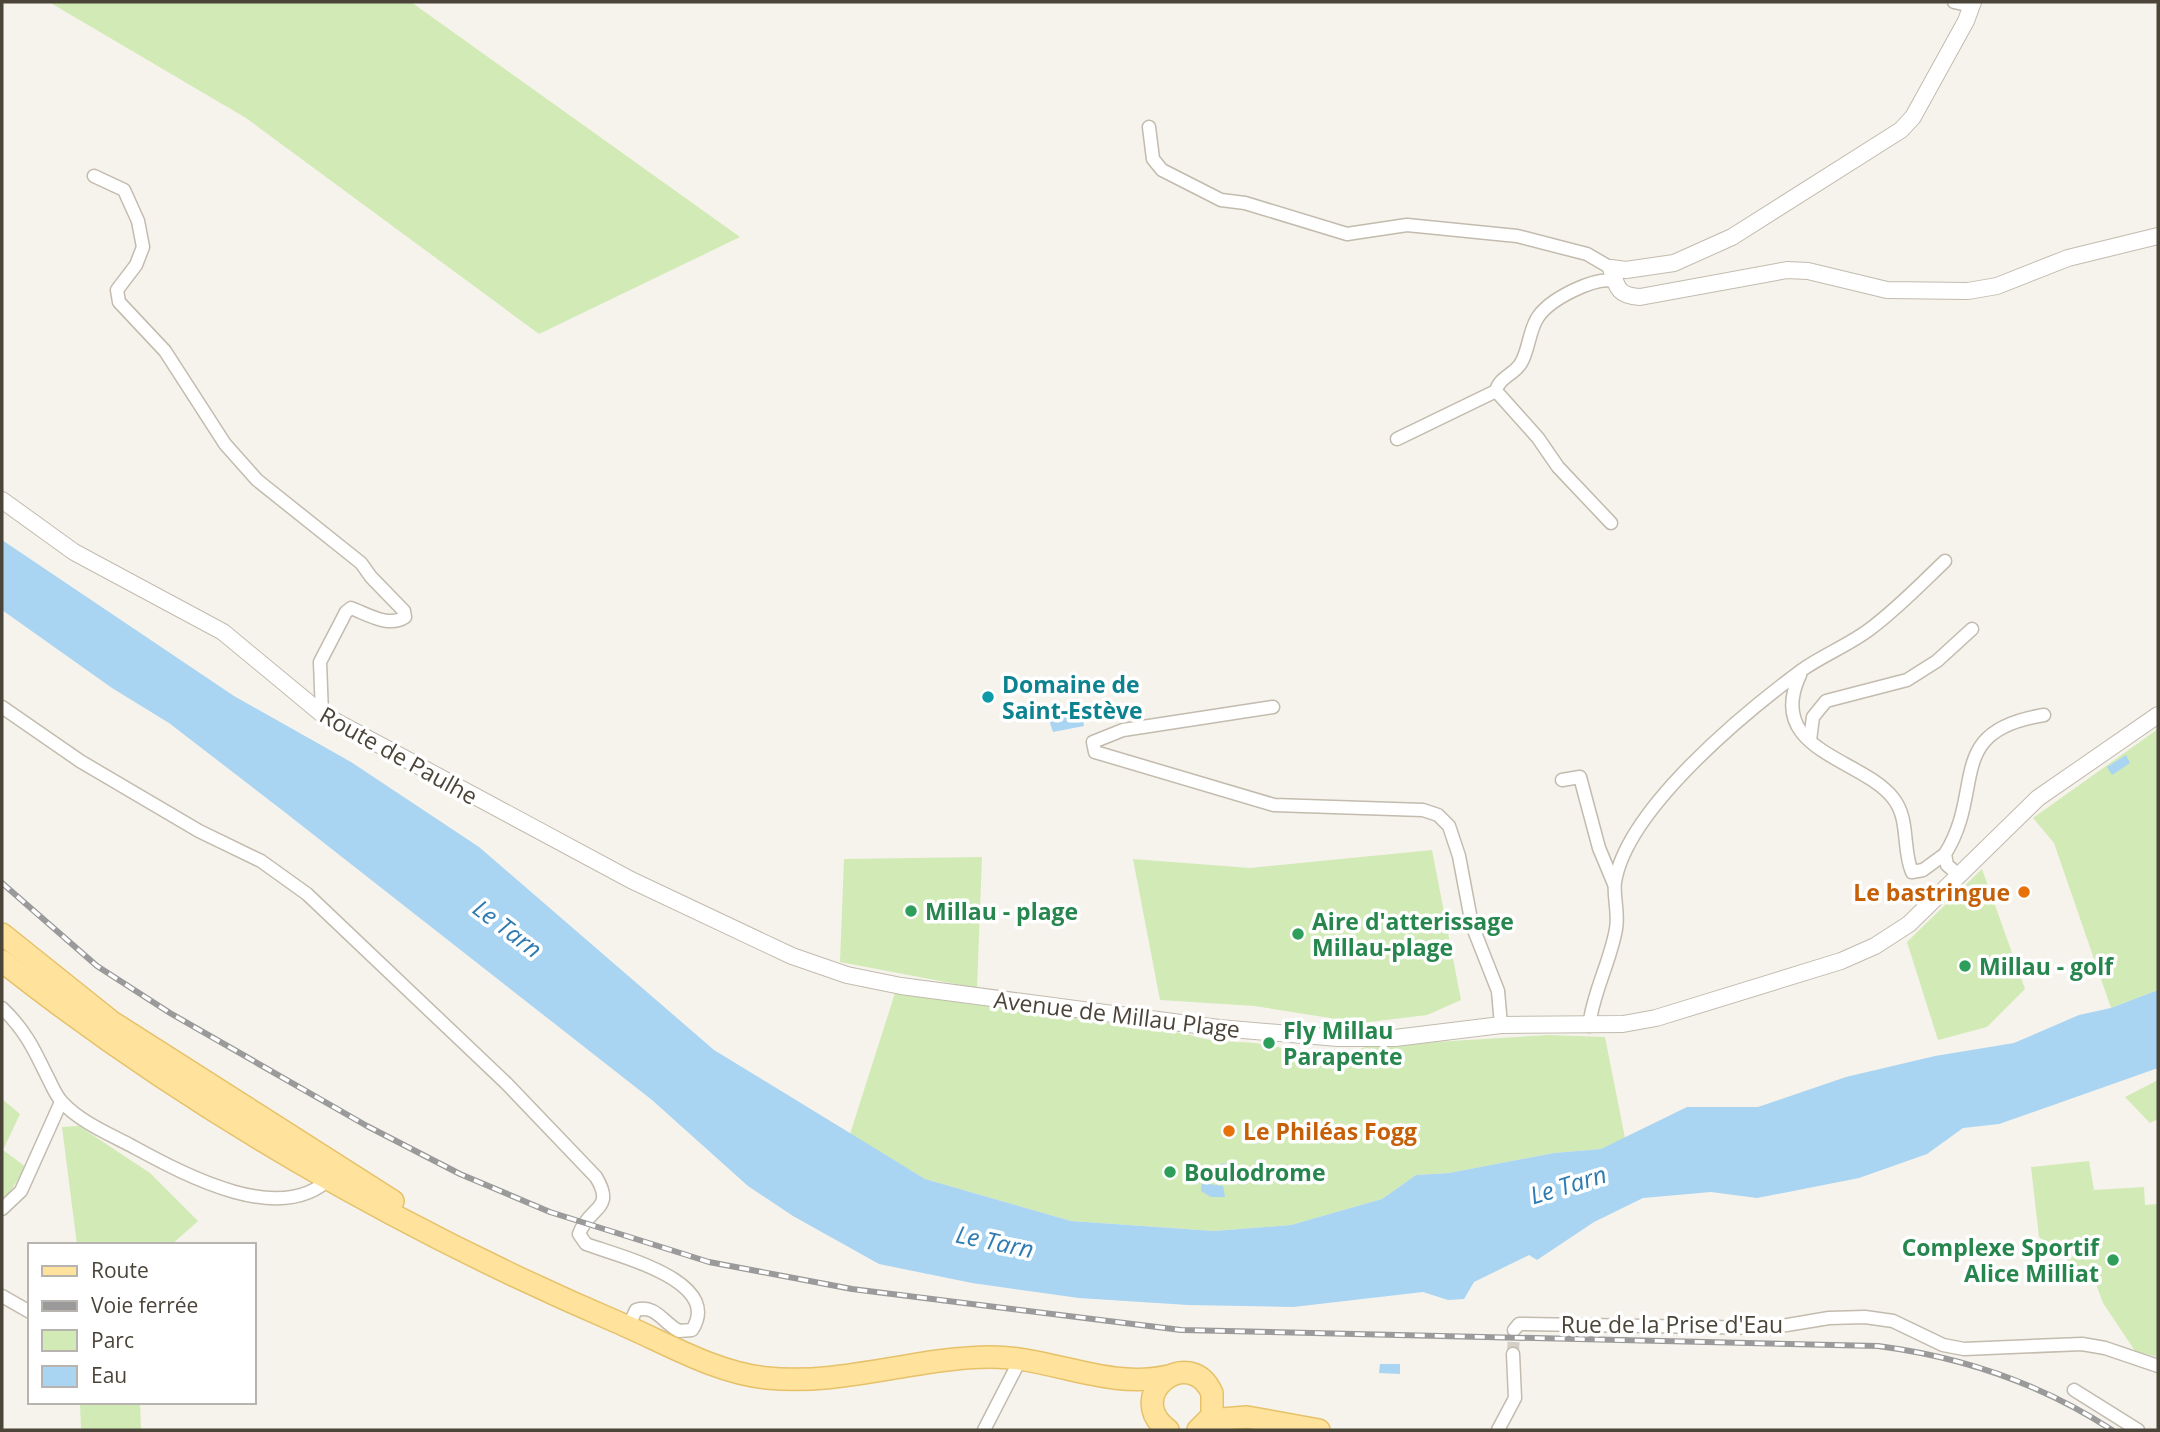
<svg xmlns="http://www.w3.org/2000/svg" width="2160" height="1432" viewBox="0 0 2160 1432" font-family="'Open Sans',sans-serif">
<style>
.green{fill:#d2eab5}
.water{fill:#a9d4f2}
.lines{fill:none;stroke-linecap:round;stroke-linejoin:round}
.minor-tunnel{stroke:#d4d0c8;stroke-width:12;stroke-dasharray:12 6;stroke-linecap:butt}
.minor-casing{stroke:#c2bbae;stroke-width:15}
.tertiary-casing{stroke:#c2bbae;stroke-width:18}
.primary-casing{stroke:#e6c16a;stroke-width:24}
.minor{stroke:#fff;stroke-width:12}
.tertiary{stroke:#fff;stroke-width:16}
.primary{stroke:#ffe39c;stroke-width:21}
.rail-casing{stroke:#9a9a9a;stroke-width:6}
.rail{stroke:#fff;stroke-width:3.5;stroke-dasharray:10;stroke-linecap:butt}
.culture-dot{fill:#0f9aa8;stroke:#fff;stroke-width:2.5}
.food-dot{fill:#e8710a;stroke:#fff;stroke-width:2.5}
.leisure-dot{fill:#2e9e5b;stroke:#fff;stroke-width:2.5}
.labels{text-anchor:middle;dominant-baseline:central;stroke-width:7;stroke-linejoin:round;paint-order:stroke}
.culture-label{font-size:23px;font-weight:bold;fill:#0d838f;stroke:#fff;text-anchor:start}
.street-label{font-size:23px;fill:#4b4439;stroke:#fff}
.food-label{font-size:23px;font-weight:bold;fill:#c56008;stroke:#fff;text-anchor:end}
.leisure-label{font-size:23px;font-weight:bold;fill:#27864d;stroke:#fff;text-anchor:start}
.water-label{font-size:24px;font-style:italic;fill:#2e7ab2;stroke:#fff}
</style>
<rect width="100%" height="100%" fill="#f6f3ec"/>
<g class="green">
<path d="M49,2H411L740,237L539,334L246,118Z"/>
<path d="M2158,729V990L2111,1008L2054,843L2033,818Z"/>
<path d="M1432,850L1461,1000L1427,1015L1361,1023L1255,1006L1160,1000L1133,859L1250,868Z"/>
<path d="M982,857L977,988L840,962L844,859Z"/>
<path d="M1982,869L2025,989L1987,1027L1938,1040L1907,942Z"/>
<path d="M895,993L1188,1034C1213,1044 1236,1040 1262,1044C1303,1051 1327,1063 1368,1046L1549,1035L1605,1037L1625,1138L1601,1149L1554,1153L1449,1173L1416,1175L1382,1199L1291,1225L1214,1231L1071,1221L925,1179L850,1134Z"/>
<path d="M2158,1080V1119L2150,1123L2125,1097Z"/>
<path d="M2,1099L20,1114L3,1150L26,1167L8,1195L2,1197Z"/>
<path d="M79,1126L150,1173L198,1221L171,1245H77L62,1127Z"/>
<path d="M2089,1161L2094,1190L2144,1187L2145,1205L2158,1204V1357L2135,1351L2103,1303L2096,1284L2039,1237L2031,1167Z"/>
<path d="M80,1402H140L141,1430H81Z"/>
</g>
<g class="water">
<path d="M2,540L234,696L351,762L479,847L714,1050L925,1179L1071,1221L1214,1231L1291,1225L1382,1199L1416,1175L1449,1173L1554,1153L1601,1149L1687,1107H1758L1846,1077L1935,1056L2014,1043L2079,1015L2111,1008L2158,990V1068L1999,1124L1963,1128L1927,1154L1859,1178L1757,1198L1711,1192L1643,1198L1594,1222L1537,1260L1529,1255L1474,1282L1464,1299L1448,1300L1423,1292L1293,1307L1188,1305L1079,1298L972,1283L879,1264L793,1216L748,1186L652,1100L282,810L169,723L112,688L2,610Z"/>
<path d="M1054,708L1070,715L1082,713L1084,726L1053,732L1047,714Z"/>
<path d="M2126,755L2130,763L2112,775L2107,767Z"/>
<path d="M1224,1163L1232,1169L1231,1174L1206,1178L1209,1184L1223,1186L1225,1197H1211L1201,1191L1203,1168H1210L1216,1173L1219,1165Z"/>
<path d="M1380,1364H1400V1374L1379,1373Z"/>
</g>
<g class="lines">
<path class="minor-tunnel" d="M1513,1354L1514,1330"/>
<g class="minor-casing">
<g id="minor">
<path d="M1954,2L1972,6"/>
<path d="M1149,127L1153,159L1162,170L1221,200L1245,203L1347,234L1407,225L1517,236L1587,254L1611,268"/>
<path d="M94,176L124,190L138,221L143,247L136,265L117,290L119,302L165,351L225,444L257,480L361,563L371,577L404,611L405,617C389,628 367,614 351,608L346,612L320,662L322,714"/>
<path d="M1397,439L1496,391"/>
<path d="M1611,523L1558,467L1538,438L1496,391C1499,377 1514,375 1521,363C1529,350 1529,330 1538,317C1550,299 1595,276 1615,281"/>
<path d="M1800,675C1764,751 1862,758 1893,798C1910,819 1902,849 1912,872L1923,870L1945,854L1947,865L1960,876"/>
<path d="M2,707L80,761L199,831L261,861L307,894L506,1083L596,1177C616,1210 589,1206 579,1234L586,1244C618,1256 724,1281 692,1330L679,1331C663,1323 656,1304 636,1310L628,1327"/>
<path d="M1273,707L1123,730L1093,742L1095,752L1274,805L1423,810L1438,815L1449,826L1459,856L1472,925L1498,991L1501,1025"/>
<path d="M1810,740L1813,717L1826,701L1907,680L1937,661L1972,629"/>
<path d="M1562,780L1580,777L1599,848L1614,884"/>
<path d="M1945,854C1986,789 1943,731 2044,715"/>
<path d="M2,1008C24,1029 33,1047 46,1074C51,1083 55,1095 62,1102C79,1121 107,1133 130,1145C180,1172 282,1230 332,1176"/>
<path d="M1589,1026C1593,992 1610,963 1616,929C1619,912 1613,896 1615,882C1627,809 1744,713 1802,670C1823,655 1849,645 1870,629C1897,609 1920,585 1945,561"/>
<path d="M2,1209L21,1191L61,1102"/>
<path d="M2,1296L30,1312"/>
<path d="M1514,1330L1519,1324L1769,1328L1829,1318L1865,1317L1893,1321L1943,1345L1964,1349L2082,1344L2105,1348L2158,1366"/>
<path d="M2074,1390L2138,1430"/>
<path d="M984,1430L1020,1360"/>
<path d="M1498,1430L1515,1398L1513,1354"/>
</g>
</g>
<g class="tertiary-casing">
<g id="tertiary">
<path d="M1973,2L1966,21L1913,117L1901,130L1732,237L1674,263L1626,270L1611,268C1617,288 1618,296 1640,297L1787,270L1808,271L1887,290L1968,291L1997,286L2068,258L2158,236"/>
<path d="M2,500L74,552L223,632L322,714L631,880L792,956L847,975L901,986L1219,1028L1338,1038H1395L1501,1025L1623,1024L1656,1018L1841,961L1875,946L1909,924L2038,798L2158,715"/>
</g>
</g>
<g class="primary-casing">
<g id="primary">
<path d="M2,934L112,1022L393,1201"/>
<path d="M2,961C185,1106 402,1230 617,1322C664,1342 715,1373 767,1378C842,1386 917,1357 991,1357C1052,1357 1107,1390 1169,1376"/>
<path d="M1209,1420L1247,1417L1319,1430"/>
<path d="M1168,1430C1122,1396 1189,1343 1212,1393V1416L1198,1430"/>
</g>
</g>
<use href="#minor" class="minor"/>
<use href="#tertiary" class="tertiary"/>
<use href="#primary" class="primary"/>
<g class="rail-casing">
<path id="rail" d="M2,883L97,966L170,1013L367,1126L460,1174L550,1212L709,1262L852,1289L1181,1330L1878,1346C1963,1357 2040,1383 2112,1430"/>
</g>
<use href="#rail" class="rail"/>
</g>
<circle class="culture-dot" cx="988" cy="697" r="7"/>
<g class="food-dot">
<circle cx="2024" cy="892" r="7"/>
<circle cx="1229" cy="1131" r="7"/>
</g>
<g class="leisure-dot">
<circle cx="911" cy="911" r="7"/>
<circle cx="1298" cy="934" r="7"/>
<circle cx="1965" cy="966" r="7"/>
<circle cx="1269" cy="1043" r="7"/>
<circle cx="1170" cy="1172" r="7"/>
<circle cx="2113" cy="1260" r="7"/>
</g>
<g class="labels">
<g class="culture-label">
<text x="1002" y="684">Domaine de<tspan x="1002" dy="26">Saint-Estève</tspan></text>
</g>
<g class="street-label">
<text transform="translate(399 755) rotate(29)">Route de Paulhe</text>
<text transform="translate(1117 1014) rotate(7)">Avenue de Millau Plage</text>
<text x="1672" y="1324">Rue de la Prise d'Eau</text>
</g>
<g class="food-label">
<text x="2010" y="892">Le bastringue</text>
<text x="1243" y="1131" text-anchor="start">Le Philéas Fogg</text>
</g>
<g class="leisure-label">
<text x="925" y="911">Millau - plage</text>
<text x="1312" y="921">Aire d'atterissage<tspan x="1312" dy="26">Millau-plage</tspan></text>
<text x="1979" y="966">Millau - golf</text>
<text x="1283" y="1030">Fly Millau<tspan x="1283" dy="26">Parapente</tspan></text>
<text x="1184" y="1172">Boulodrome</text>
<text x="2099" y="1247" text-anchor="end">Complexe Sportif<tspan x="2099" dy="26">Alice Milliat</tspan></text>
</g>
<g class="water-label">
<text transform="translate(508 928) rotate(37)">Le Tarn</text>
<text transform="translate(1568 1184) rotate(-17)">Le Tarn</text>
<text transform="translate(995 1241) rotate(12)">Le Tarn</text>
</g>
</g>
<rect width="2160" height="1432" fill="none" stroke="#4b4439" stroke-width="7"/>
<rect x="28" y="1243" width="228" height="161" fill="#ffffff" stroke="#b7b4b0" stroke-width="2"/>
<rect x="42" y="1266" width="35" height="10" fill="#ffe39c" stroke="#b7b4b0" stroke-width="2"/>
<text x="91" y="1278" font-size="21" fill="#4b4439">Route</text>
<rect x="42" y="1301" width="35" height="10" fill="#9a9a9a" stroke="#b7b4b0" stroke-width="2"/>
<text x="91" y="1313" font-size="21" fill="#4b4439">Voie ferrée</text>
<rect x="42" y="1330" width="35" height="21" fill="#d2eab5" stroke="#b7b4b0" stroke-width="2"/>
<text x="91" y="1348" font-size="21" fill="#4b4439">Parc</text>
<rect x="42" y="1366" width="35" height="21" fill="#a9d4f2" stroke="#b7b4b0" stroke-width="2"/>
<text x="91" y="1383" font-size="21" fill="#4b4439">Eau</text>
</svg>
